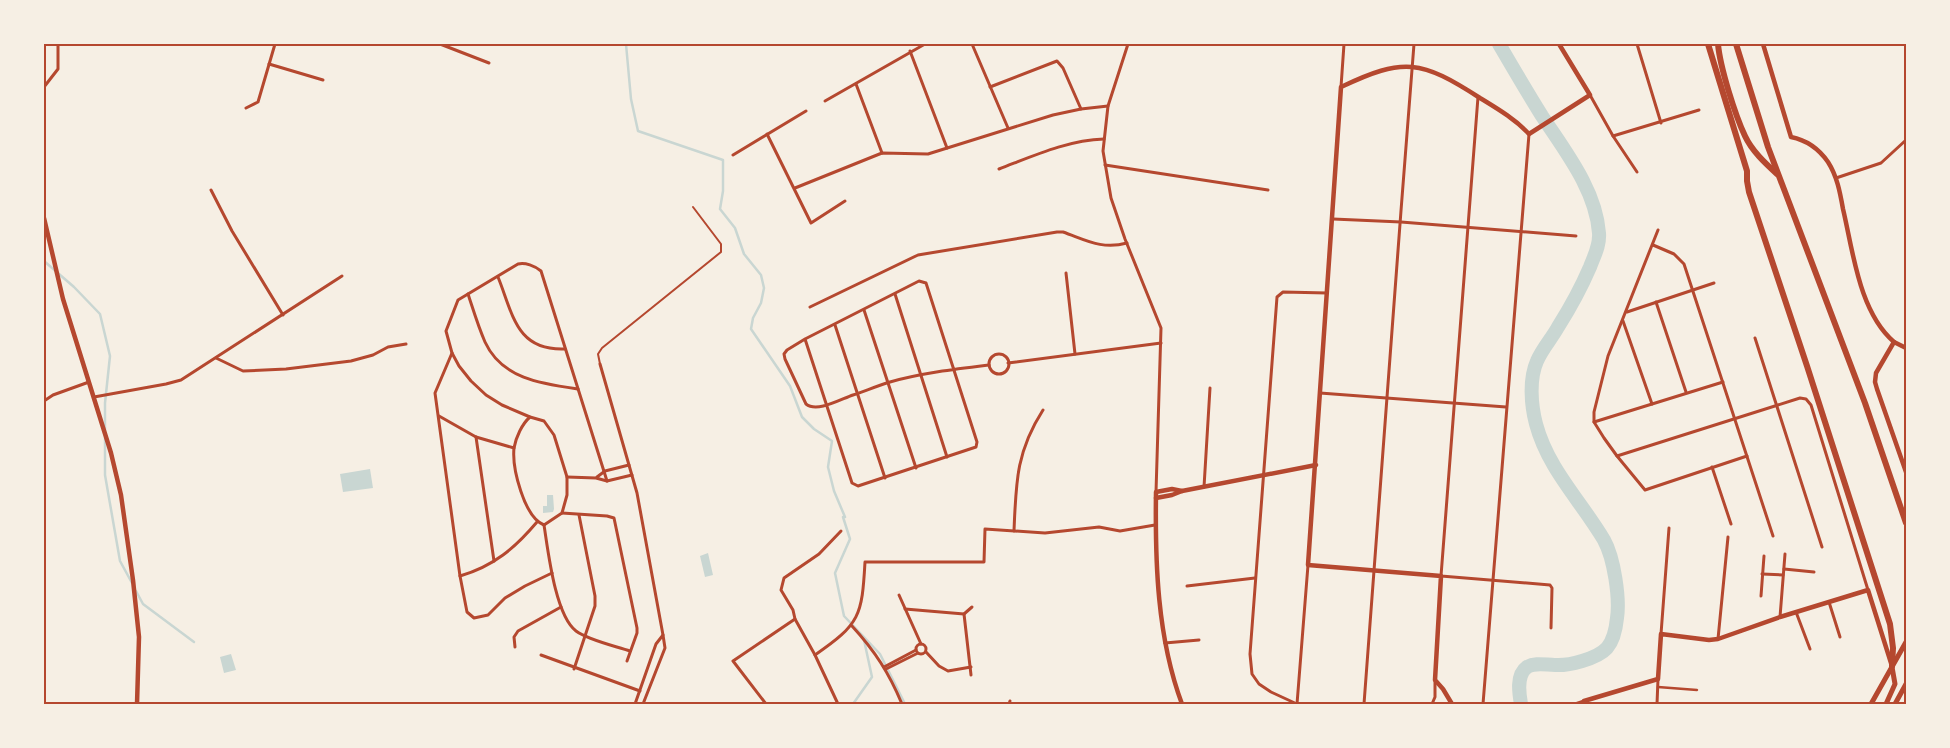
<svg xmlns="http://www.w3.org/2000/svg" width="1950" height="748" viewBox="0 0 1950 748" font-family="'Nunito Sans',sans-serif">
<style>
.water{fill:#c9d6d2}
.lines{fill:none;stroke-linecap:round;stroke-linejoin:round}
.stream{stroke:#c9d6d2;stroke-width:2.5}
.river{stroke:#c9d6d2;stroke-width:14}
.service{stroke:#b5482f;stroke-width:2}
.pedestrian{stroke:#b5482f;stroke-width:2.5}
.minor{stroke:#b5482f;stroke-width:3}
.tertiary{stroke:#b5482f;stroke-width:4.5}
.secondary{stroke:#b5482f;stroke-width:4.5}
.primary{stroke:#b5482f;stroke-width:5}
.motorway{stroke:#b5482f;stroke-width:6}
.neatline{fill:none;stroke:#b5482f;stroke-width:2}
</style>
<rect width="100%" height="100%" fill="#f6efe4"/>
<g class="water">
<path d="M370,469L373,488L343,492L340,474Z"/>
<path d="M547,495H553L554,509L553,512L543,513V506H547Z"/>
<path d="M708,553L713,575L705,577L700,556Z"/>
<path d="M231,654L236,670L224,673L220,657Z"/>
</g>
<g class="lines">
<g class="stream">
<path d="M626,44L631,99L638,131L723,160V191L720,209L735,228L744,254L761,275L764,288L761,303L753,318L751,329L790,386L802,417L814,429L832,441L828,467L834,491L845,517"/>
<path d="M44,261L74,287L100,314L110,356L105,403V430"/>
<path d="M105,438V475L120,561L132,583"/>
<path d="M843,517L850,539L835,573L844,616L880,654L905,704"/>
<path d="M136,591L143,604L194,642"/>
<path d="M853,704L872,677L864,640"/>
</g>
<path class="river" d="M1499,44C1513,68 1527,92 1542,116C1565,151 1596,190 1599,233C1600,246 1594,256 1590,267C1581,288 1570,308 1558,327C1552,338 1542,349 1537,361C1529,379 1531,405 1536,424C1548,469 1581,501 1604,540C1614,558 1620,598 1617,618C1616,628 1613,641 1607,648C1597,659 1568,666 1555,665C1546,665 1535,662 1527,667C1516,675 1519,693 1521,704"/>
<path class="service" d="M600,364L598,354L602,348L721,252V244L693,207"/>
<path class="pedestrian" d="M1658,687L1697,690"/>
<g class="minor">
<path d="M346,44H356"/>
<path d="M440,44L489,63"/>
<path d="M972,44L1008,128"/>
<path d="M1128,44L1108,106L1103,151L1111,198L1125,239L1161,328L1156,492"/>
<path d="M1637,44L1661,123"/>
<path d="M910,51L947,148"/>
<path d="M269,64L323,80"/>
<path d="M856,84L882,153"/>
<path d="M44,87L58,69V44"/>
<path d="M990,87L1057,61L1063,68L1081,109"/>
<path d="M1341,87L1344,44"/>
<path d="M1590,95L1613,136L1637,172"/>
<path d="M1478,97L1441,576L1550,585L1552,588L1551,628"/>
<path d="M825,101L925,44"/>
<path d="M246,108L258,102L275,44"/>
<path d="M767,134L811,223L845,201"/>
<path d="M1613,136L1699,110"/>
<path d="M733,155L806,111"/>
<path d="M1105,165L1268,190"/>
<path d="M999,169C1033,156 1068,140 1104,139"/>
<path d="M1836,178L1881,163L1906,140"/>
<path d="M795,188L882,153L928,154L1053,115L1081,109L1108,106"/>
<path d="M211,190L232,231L283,315"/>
<path d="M1333,219L1401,222L1576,236"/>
<path d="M1658,230L1608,356L1594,412V422L1604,438L1617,456L1645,490L1747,456"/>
<path d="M1653,245L1674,254L1684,264L1773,536"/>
<path d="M1066,273L1075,354"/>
<path d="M498,277C513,314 516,351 565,349"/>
<path d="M468,294C473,309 478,326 485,342C502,379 542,384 578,389"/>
<path d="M895,294L947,457"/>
<path d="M1656,302L1686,392"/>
<path d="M810,307L918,255L1057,232H1063C1086,240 1102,250 1127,243"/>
<path d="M864,310L916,468"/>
<path d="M1627,312L1714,283"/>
<path d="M1623,321L1652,404"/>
<path d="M835,325L885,478"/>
<path d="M1755,338L1822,547"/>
<path d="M805,339L852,483L858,486L976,447L977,442L926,283L919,281L805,339L787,350L784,354L785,359L806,404C817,413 841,399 853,395C865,391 877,386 890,382C922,373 956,369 989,365"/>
<path d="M452,353L435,393L460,576L467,612L474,618L488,615L505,598L525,586L552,573"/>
<circle cx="999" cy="364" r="10"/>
<path d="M216,358L243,371L286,369L351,361L373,355L388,347L406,344"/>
<path d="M1008,363L1161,343"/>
<path d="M600,364L637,493L663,635L665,648L643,704"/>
<path d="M1320,393L1506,407"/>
<path d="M94,397L166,384L181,380L342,276"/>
<path d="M44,401L53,395L89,382"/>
<path d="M439,416L476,437L514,448"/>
<path d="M530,417C522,424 516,437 514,448C512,468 524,517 544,525"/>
<path d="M1594,422L1723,382"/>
<path d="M476,437L494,561"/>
<path d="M1617,456L1800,398L1806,399L1811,405L1868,590"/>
<path d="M1712,467L1731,524"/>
<path d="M567,477L596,478L607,481L632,475"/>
<path d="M597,477L605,471L629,465"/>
<path d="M1204,487L1210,388"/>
<path d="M562,513L607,516L614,518L637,628V633L627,661"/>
<path d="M544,525L562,513L567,495V477L554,435L544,421L530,417L502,405L486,395L471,381L459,366L452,353L446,331L458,300L518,264C525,262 535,266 541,271L607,481"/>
<path d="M544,525C548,550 555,615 576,631C588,640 615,646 630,651"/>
<path d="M1014,531C1016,483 1016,452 1043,410"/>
<path d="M1784,569L1814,572"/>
<path d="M1762,574L1783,575"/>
<path d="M460,576C494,566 515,548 537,522"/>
<path d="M1187,586L1255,578"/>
<path d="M899,595L921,644"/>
<path d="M1761,596L1764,556"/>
<path d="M1829,602L1840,637"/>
<path d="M905,609L964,614L972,607"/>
<path d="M1796,612L1810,649"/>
<path d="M964,614L971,675"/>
<path d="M1780,617L1785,554"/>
<path d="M852,626C875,651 889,673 902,704"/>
<path d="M1661,634L1669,528"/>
<path d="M1718,639L1728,537"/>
<path d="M1165,643L1199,640"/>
<circle cx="921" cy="649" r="5"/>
<path d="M515,647L514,637L518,631L561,607"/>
<path d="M926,652L939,666L948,671L971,667"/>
<path d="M541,655L640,691"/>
<path d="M815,655C860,624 862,616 865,562H984L985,529L1045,533L1099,527L1120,531L1155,525"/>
<path d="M884,667L916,650"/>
<path d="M574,669L595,606V596L579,515"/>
<path d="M886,669L918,653"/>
<path d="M635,704L656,644L663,635"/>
<path d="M766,704L733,661L795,619"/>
<path d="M838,704L815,655L795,619L793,610L781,590L784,578L819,554L841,531"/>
<path d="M1009,704L1010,701"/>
<path d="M1297,704L1271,692L1259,684L1252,674L1250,654L1277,297L1283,292L1327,293"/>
<path d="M1297,704L1308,565"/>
<path d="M1364,704C1379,484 1397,264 1414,44"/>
<path d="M1432,704L1435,697V680"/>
<path d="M1483,704L1529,134"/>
<path d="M1575,704L1584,701"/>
<path d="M1657,704L1658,679"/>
</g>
<g class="tertiary">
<path d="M1763,44L1791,137C1806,140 1819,149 1828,162C1837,176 1840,192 1843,209C1853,251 1859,312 1894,342"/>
<path d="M1156,498L1172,495L1182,491L1316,465"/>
<path d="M1182,704C1157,637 1155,562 1156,492L1172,489L1182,491"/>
<path d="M1452,704L1443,689L1435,680L1441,576L1308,565L1341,87C1404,57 1421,60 1480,98C1498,109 1515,119 1529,134L1590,95L1559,44"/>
<path d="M1585,704L1584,701L1658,679L1661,634L1709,640L1718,639L1780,617L1868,590L1891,663"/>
</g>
<g class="secondary">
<path d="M44,218L63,299L111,453L121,495L133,580L139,637L137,704"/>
<path d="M1906,348L1894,342L1876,373L1875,382L1877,389L1906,472"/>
</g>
<g class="primary">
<path d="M1871,704L1906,642"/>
<path d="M1886,704L1895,684L1892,667"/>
<path d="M1895,704L1906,684"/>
</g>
<g class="motorway">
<path d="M1708,44L1747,171V181L1749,192L1807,366L1890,624L1893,648L1892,666"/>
<path d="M1718,44C1720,67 1735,115 1745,136C1752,151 1765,163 1777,174"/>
<path d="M1736,44L1768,147L1865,403L1906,523"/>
</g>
</g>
<rect width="1950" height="748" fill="none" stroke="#f6efe4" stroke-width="90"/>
<rect x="45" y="45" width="1860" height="658" class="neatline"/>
</svg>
